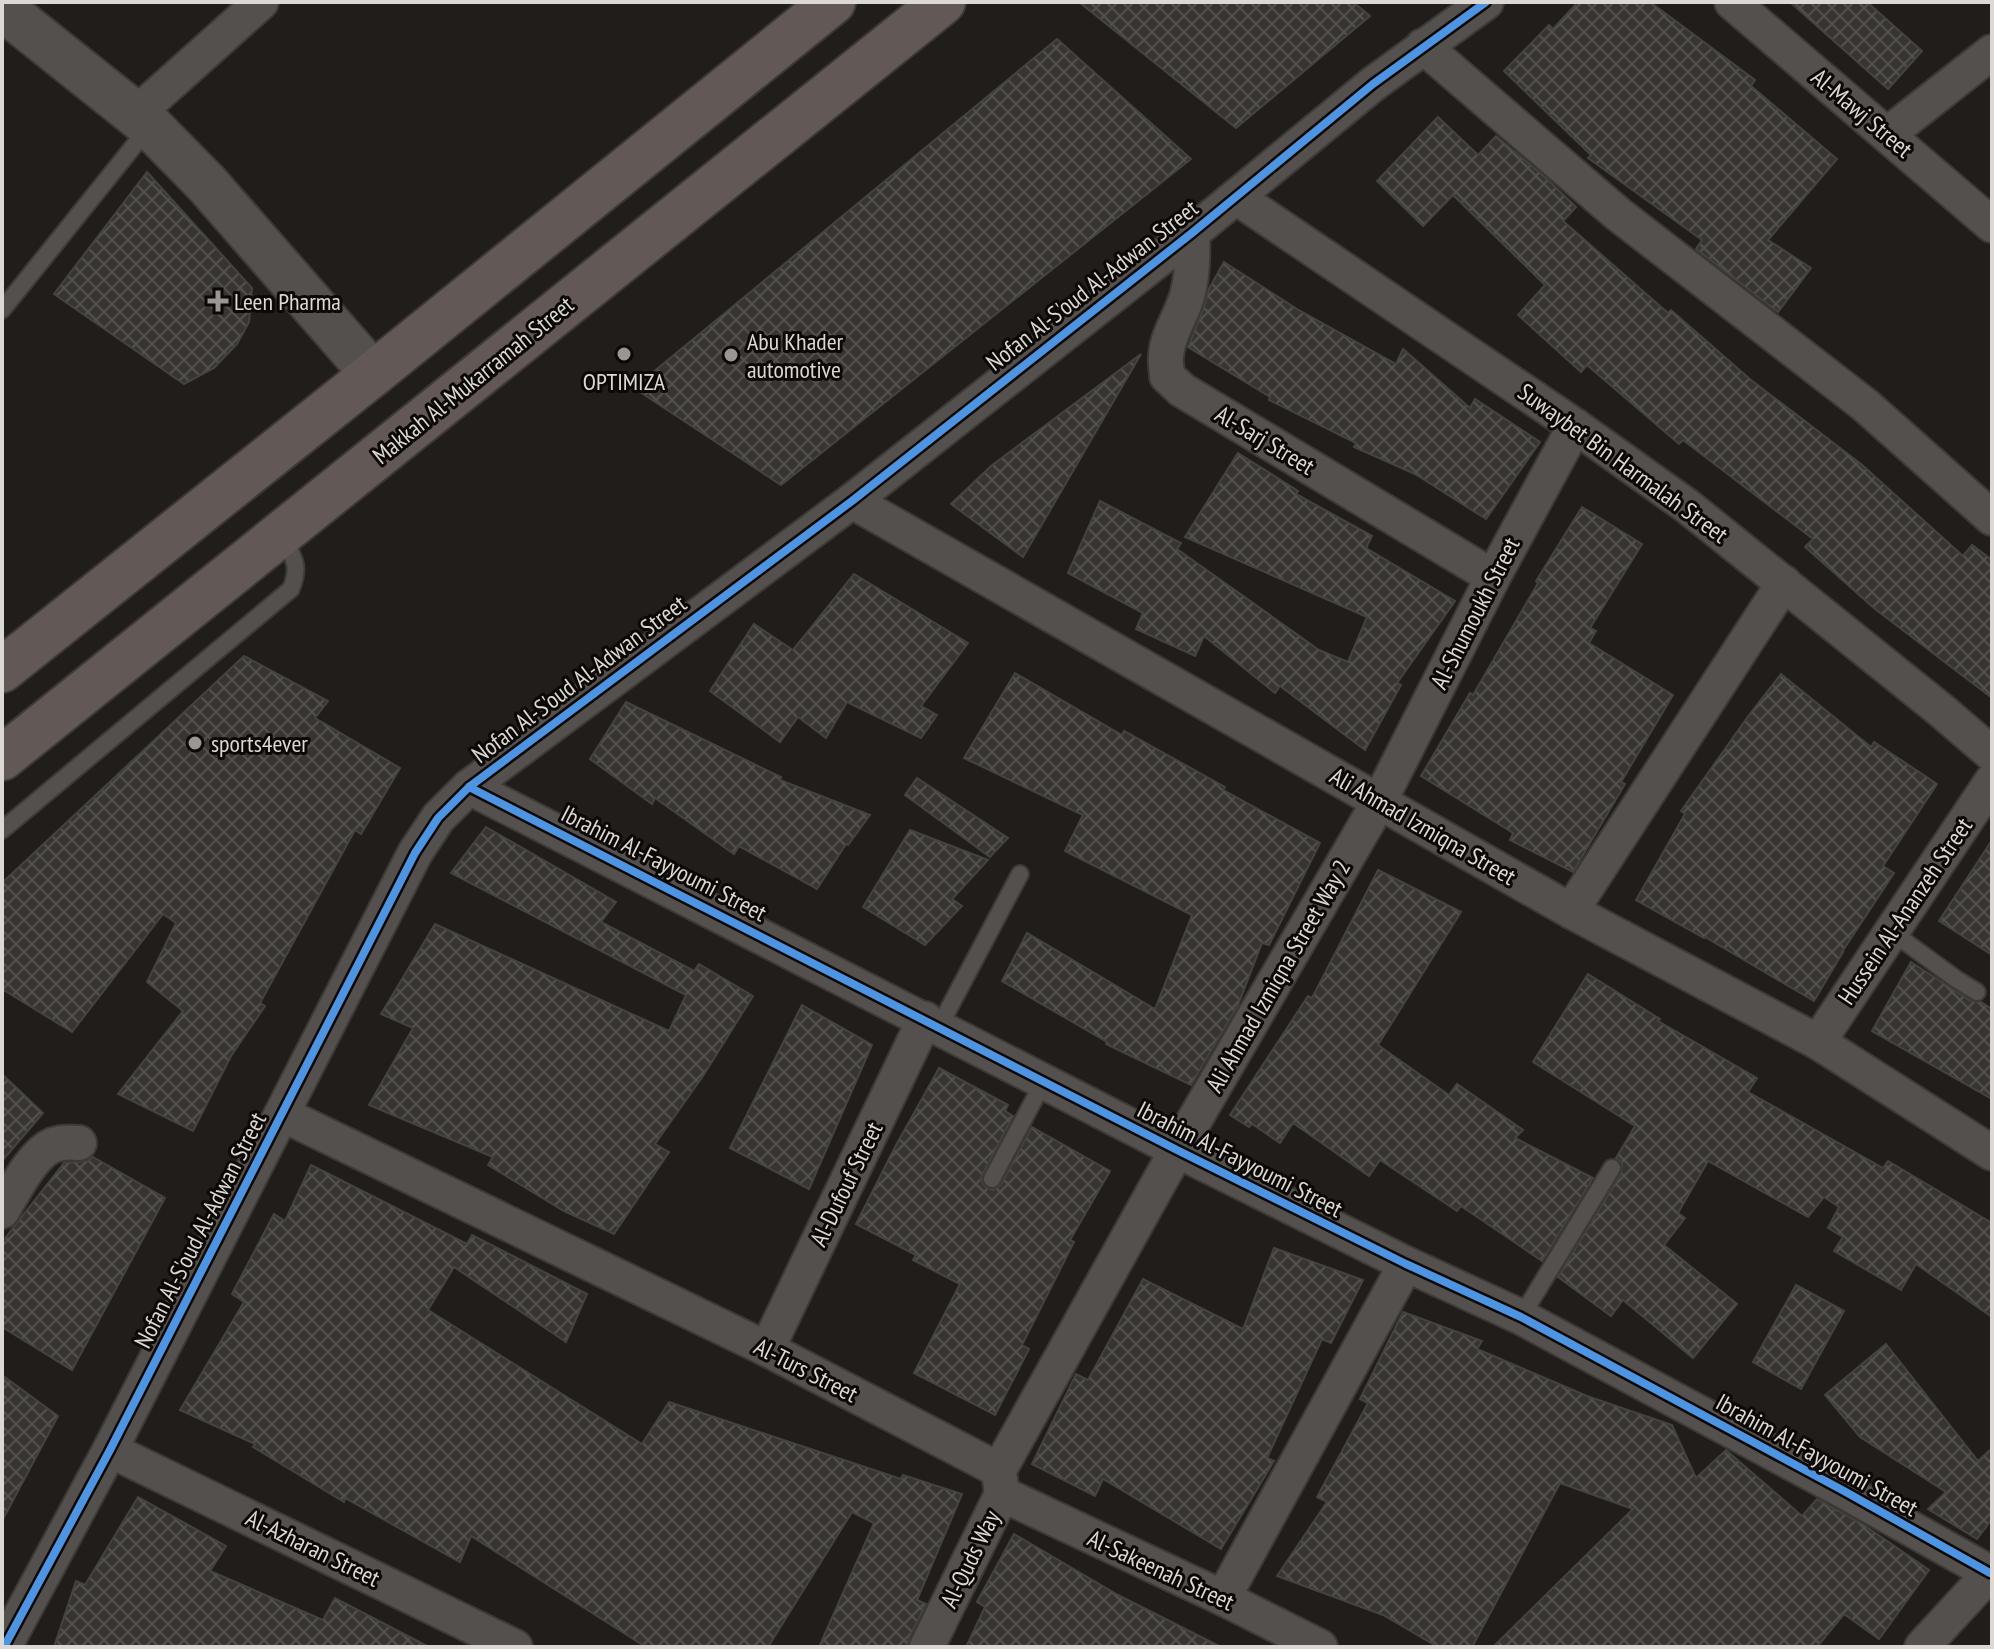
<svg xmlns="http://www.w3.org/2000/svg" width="1994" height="1649" viewBox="0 0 1994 1649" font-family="'PT Sans Narrow',sans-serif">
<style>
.building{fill:url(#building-cross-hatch);stroke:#454340;stroke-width:2}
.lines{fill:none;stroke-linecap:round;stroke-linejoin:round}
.lane-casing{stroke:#3c3936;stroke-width:20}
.street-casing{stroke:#3c3936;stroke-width:38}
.secondary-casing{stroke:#3c3936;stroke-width:48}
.primary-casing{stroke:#3c3936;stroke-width:48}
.lane{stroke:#53504d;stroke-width:16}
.street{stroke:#53504d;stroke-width:34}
.secondary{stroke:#53504d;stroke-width:44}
.primary{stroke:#625956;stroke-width:44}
.cycleway-casing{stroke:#0b0805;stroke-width:13}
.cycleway{stroke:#4d94e3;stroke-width:8}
.poi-dot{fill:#9a9792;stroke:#0b0805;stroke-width:3}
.labels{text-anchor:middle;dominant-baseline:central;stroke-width:6;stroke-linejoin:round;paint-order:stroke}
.street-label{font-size:24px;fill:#dcd8d3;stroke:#0b0805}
.poi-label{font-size:24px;fill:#dcd8d3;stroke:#0b0805;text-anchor:start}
</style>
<defs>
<pattern id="building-cross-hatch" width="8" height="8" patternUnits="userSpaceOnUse" patternTransform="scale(2)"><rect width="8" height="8" fill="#373431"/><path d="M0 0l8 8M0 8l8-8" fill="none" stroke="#53514e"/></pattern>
</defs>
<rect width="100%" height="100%" fill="#201d1a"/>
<g class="building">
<path d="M1079,2H1353L1370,16L1236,128Z"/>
<path d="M1578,2H1650L1755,80L1751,86L1837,159L1768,240L1811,268L1778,312L1696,249L1702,240L1588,158L1591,155L1504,71L1549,25L1553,29Z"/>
<path d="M1790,2H1867L1922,51L1888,89Z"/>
<path d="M1057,39L1191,159L781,485L634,388Z"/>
<path d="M1438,117L1478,155L1496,136L1546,178L1576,207L1563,221L1668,313L1671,310L1751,380L1861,464L1963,556L1972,545L1992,560V698L1875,609L1805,547L1813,539L1683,440L1679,444L1587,365L1581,372L1518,315L1545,285L1453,195L1423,226L1377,181Z"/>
<path d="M147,172L252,288L249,322L237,344L214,368L184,384L54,294Z"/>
<path d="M1224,262L1297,309L1396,364L1403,349L1470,408L1475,399L1540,442L1486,519L1415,474L1354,447L1356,443L1269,400L1270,397L1188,347L1203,310L1209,289Z"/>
<path d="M1141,354L1023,557L951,504L991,466Z"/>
<path d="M1238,453L1298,491L1296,494L1372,536L1366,548L1455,601L1397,683L1401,685L1365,750L1280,686L1275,693L1204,636L1195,656L1136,629L1143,613L1068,573L1100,501L1181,543L1177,549L1319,650L1348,662L1367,617L1185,537Z"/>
<path d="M1582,507L1642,544L1590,628L1596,631L1589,643L1673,695L1621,782L1625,784L1573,872L1510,840L1513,833L1421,776L1470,693L1473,695L1538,583L1536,581Z"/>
<path d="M854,574L968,643L921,706L937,715L921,738L847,702L826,738L798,717L780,742L710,691L754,624L793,650Z"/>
<path d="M244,656L328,701L315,718L400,768L361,834L355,830L260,1003L265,1006L231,1056L193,1131L118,1094L183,1011L147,982L176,923L163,914L72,1032L2,989V883Z"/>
<path d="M1015,673L1122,735L1124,731L1225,787L1223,790L1320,843L1269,945L1262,943L1238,1005L1191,1085L1106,1044L1107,1042L1002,981L1027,933L1155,1009L1192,915L1065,851L1083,815L964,758Z"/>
<path d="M1781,674L1871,747L1874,742L1937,784L1883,866L1894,873L1842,952H1843L1814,1001L1705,937L1704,938L1636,900L1685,814L1681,811L1749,715Z"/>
<path d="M626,702L781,777L780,780L870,815L848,845L846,844L817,889L739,846L734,854L655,798L652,804L590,759Z"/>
<path d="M917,778L1008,838L990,857L905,795Z"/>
<path d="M486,827L616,902L601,922L694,971L699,964L753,996L703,1076L655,1144L669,1152L614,1234L564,1211L488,1165L493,1157L369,1105L413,1028L381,1014L435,924L669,1031L686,995L451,873Z"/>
<path d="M910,830L988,860L952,899L962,906L925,945L863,907Z"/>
<path d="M1992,840V955L1939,921Z"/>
<path d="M1378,870L1461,912L1378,1045L1449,1095L1457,1084L1523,1130L1515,1138L1593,1178L1542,1261L1461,1206L1457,1211L1380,1160L1369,1176L1293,1123L1280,1143L1252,1124L1249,1127L1230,1115L1308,996L1312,998Z"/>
<path d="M1911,962L1971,1001L1981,1002L1992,1009V1099L1872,1031Z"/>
<path d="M1588,974L1660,1019L1658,1021L1757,1078L1748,1092L1883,1168L1888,1161L1992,1223V1317L1916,1264L1901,1290L1834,1251L1843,1237L1828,1228L1839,1207L1824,1197L1808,1217L1708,1161L1678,1213L1685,1218L1664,1245L1737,1304L1693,1358L1623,1300L1611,1316L1558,1277L1621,1174L1622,1163L1616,1158L1635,1126L1533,1062Z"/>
<path d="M802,1005L872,1045L809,1189L730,1148Z"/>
<path d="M939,1068L1008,1105L1005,1111L1013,1116L982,1175L981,1180L986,1188L993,1190L1001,1185L1032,1127L1110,1171L1070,1240L1074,1242L1022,1345L1029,1349L995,1415L914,1373L960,1284L913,1260L916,1255L856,1224L895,1147Z"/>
<path d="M2,1074L43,1113L2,1161Z"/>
<path d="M93,1157L165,1198L72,1370L2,1327V1242L64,1163L87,1161Z"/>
<path d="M311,1165L467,1244L472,1235L587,1294L566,1342L454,1267L428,1310L642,1444L669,1402L901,1479L903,1475L962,1494L917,1600L926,1604L909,1638L907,1647H819L874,1523L852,1512L768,1647H646L471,1536L460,1562L345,1498L344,1502L253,1447L255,1444L180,1410L244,1302L232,1294L274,1214L285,1221Z"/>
<path d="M1274,1248L1363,1280L1331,1343L1322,1339L1267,1458L1274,1461L1221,1549L1103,1479L1095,1496L1032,1464L1076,1374L1088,1380L1143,1279L1243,1329Z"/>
<path d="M1796,1285L1844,1311L1801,1389L1753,1362Z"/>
<path d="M1403,1312L1482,1341L1477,1349L1587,1396L1672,1425L1696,1478L1726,1450L1802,1516L1817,1499L1864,1525L1929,1570L1879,1639L1844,1614L1817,1647H1493L1633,1509L1560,1483L1472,1647H1438L1383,1615L1277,1576L1327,1502L1317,1497L1368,1403L1360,1399Z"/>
<path d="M1886,1344L1978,1461L1992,1448V1519L1977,1539L1928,1509L1946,1492L1860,1437L1825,1395Z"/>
<path d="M2,1375L58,1416L2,1521Z"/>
<path d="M138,1497L226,1546L210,1571L323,1620L335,1598L429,1647H54L76,1581L85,1585Z"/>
<path d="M1014,1534L1118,1595L1221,1647H966L985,1607L977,1602Z"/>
</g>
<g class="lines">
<g class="lane-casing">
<g id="lane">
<path d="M2,310L149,127"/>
<path d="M2,830L291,589C301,564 293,558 282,535"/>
<path d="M1892,932L1956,979L1977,992"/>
<path d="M939,1027L1020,874"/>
<path d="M992,1179L1044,1081"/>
<path d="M1521,1317L1612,1168"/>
</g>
</g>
<g class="street-casing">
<g id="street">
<path d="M1732,2L1992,225"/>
<path d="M1423,46L1618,214L1865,405L1992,518"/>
<path d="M136,114L261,2"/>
<path d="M1888,134L1992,52"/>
<path d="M1236,197L1575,426L1687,506L1942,711L1992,754"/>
<path d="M1192,233C1193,254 1193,275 1187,296C1181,317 1167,335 1166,356C1165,363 1167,369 1167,376L1182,390L1493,577"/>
<path d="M852,501L1571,911L1818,1042L1992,1153"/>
<path d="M469,787L1177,1150L1406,1264L1521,1317L1844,1491L1990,1573"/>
<path d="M1571,911L1784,583"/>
<path d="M1818,1042L1992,781"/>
<path d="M282,1114L767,1349L999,1470"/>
<path d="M2,1211C14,1191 32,1154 53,1145C62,1142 70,1142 79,1143"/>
<path d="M767,1349L925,1019"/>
<path d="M110,1450L515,1647"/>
<path d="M999,1470L1177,1150L1379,802L1493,577L1575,426"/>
<path d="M1002,1494L1223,1598L1320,1647"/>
<path d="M1223,1598L1406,1264"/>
<path d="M4,1647L110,1450L415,853L438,818L469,787L852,501L1192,233L1373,84L1486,2"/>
<path d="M927,1647L1002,1494L999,1473"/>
<path d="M1922,1647L1992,1571"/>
</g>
</g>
<g class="secondary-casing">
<path id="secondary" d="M2,8L150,126L207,184L373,374"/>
</g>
<g class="primary-casing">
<g id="primary">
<path d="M2,670L373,374L833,2"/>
<path d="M2,758L943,2"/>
</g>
</g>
<use href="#lane" class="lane"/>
<use href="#street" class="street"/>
<use href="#secondary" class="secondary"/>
<use href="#primary" class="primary"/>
<g class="cycleway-casing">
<g id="cycleway">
<path d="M469,787L1177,1150L1406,1264L1521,1317L1844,1491L1990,1573"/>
<path d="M4,1647L110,1450L415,853L438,818L469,787L852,501L1192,233L1373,84L1486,2"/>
</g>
</g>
<use href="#cycleway" class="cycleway"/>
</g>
<g class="poi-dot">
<path d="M214 289h8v8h8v8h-8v8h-8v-8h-8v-8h8z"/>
<circle cx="624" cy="354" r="8"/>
<circle cx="731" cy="355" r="8"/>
<circle cx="195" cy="743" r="8"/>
</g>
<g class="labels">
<g class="street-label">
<text transform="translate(1862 113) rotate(40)">Al-Mawj Street</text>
<text transform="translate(1092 285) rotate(-38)">Nofan Al-S'oud Al-Adwan Street</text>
<text transform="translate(473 380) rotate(-39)">Makkah Al-Mukarramah Street</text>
<text transform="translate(1265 440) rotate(31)">Al-Sarj Street</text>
<text transform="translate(1623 463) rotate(36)">Suwaybet Bin Harmalah Street</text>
<text transform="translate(1475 613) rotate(-63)">Al-Shumoukh Street</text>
<text transform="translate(579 679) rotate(-37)">Nofan Al-S'oud Al-Adwan Street</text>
<text transform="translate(1423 826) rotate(30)">Ali Ahmad Izmiqna Street</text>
<text transform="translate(664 863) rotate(27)">Ibrahim Al-Fayyoumi Street</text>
<text transform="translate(1905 911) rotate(-56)">Hussein Al-Ananzeh Street</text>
<text transform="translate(1278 976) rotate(-60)">Ali Ahmad Izmiqna Street Way 2</text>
<text transform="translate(1240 1159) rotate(27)">Ibrahim Al-Fayyoumi Street</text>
<text transform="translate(846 1184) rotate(-64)">Al-Dufouf Street</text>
<text transform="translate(200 1230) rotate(-63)">Nofan Al-S'oud Al-Adwan Street</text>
<text transform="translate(806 1370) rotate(27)">Al-Turs Street</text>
<text transform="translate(1817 1455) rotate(29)">Ibrahim Al-Fayyoumi Street</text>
<text transform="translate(313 1548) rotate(26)">Al-Azharan Street</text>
<text transform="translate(970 1559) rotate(-64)">Al-Quds Way</text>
<text transform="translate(1161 1570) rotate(25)">Al-Sakeenah Street</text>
</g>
<g class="poi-label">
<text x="234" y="301">Leen Pharma</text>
<text x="747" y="341">Abu Khader<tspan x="747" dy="28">automotive</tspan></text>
<text x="624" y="381" text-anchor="middle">OPTIMIZA</text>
<text x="211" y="743">sports4ever</text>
</g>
</g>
<rect width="1994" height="1649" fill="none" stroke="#dcd8d3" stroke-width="8"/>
</svg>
